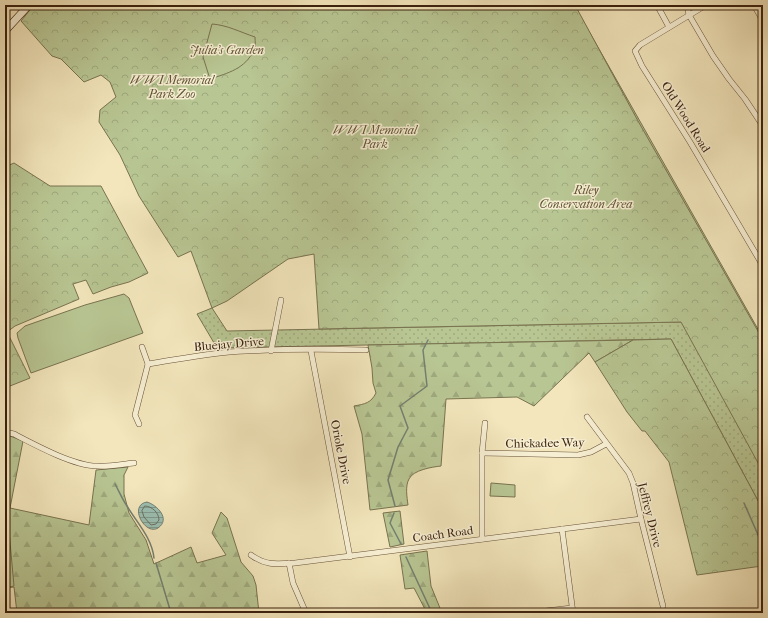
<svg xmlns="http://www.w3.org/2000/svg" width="768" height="618" viewBox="0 0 768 618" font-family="'IM FELL French Canon',serif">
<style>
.grass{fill:url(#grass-dots);stroke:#797350}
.forest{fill:url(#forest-firs);stroke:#797350}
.park{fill:url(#park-crowns);stroke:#797350}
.garden{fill:#b8c693;stroke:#797350}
.water{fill:url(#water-rules);stroke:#747f70}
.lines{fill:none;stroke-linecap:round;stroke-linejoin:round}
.shore{stroke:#6a7060;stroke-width:1}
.stream{stroke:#747f70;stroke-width:1.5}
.street-casing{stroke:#685239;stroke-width:6}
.secondary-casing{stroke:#3a200d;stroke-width:8}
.street{stroke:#f7efd3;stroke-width:5}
.secondary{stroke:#f7efd3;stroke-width:7}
.labels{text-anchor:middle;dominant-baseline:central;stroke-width:3;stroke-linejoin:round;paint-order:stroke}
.park-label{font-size:12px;font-style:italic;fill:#605235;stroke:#f7efd3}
.street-label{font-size:12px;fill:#3a200d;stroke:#f7efd3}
</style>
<defs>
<pattern id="grass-dots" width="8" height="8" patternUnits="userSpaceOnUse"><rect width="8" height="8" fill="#b8c693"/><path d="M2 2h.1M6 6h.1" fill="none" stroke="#9faa7e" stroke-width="1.8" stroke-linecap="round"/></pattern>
<pattern id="forest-firs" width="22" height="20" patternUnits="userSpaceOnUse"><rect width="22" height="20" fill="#b8c693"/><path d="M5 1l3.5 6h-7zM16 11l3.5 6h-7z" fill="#9faa7e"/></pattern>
<pattern id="park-crowns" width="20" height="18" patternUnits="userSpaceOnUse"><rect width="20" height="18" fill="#b8c693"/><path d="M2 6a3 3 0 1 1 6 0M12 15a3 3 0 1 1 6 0" fill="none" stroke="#9faa7e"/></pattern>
<pattern id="water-rules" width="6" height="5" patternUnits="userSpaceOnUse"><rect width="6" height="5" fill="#9bbfb2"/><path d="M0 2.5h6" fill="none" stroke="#7f9b8f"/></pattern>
</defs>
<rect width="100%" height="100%" fill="#f3e6bc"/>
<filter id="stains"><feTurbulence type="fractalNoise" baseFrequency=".005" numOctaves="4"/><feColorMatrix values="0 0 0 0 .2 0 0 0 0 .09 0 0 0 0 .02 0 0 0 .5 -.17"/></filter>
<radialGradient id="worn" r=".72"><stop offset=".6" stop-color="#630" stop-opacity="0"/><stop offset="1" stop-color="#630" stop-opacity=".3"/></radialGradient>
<path class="grass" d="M574,5L763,338V510L671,339L217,348L197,314L212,308L227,331L681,322Z"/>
<g class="forest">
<path d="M633,340L595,362L589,353L534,406L517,397L446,399L441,466C432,467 413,470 409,479C405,486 407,497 408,505L370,510L362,434L354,406C365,404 371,403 376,393L373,383L372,368L368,345Z"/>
<path d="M5,434L23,441L10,508L89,525L96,470L128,467L124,475V494L129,513L146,540L154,564L191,547L197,563L226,555L212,533L221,512L227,518L241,562L253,576L256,585L259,613H17L14,587L5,588Z"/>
<path d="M400,511L404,544L390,547L383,513Z"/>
<path d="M427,551L431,586L442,613H427L414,588L405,589L400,555Z"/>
</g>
<g class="park">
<path d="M34,5H575L638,121L763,340V472L681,322L319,329L314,254L288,259L227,301L212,308L191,251L178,257L139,196L120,155L99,122L100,110L116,97L110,82L101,75L84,82L61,59L52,56L21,21Z"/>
<path d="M14,163L50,186H101L148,273L129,282L111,287L93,294L86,280L73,284L79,299L15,326L7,332L30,378L5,388V167Z"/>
<path d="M671,339L763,510V565L762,566L697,575L669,462L645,431H642L627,412L595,362L633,340Z"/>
<path d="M5,520H8L14,586L5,588Z"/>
</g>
<g class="garden">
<path d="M212,24C227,25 240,32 255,37C255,41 256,47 254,50C245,69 228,73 210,79L203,57Z"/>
<path d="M124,294L129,298L143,333L31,373L18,338L17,333L25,326L85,305Z"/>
<path d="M491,483L515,485V497L490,496Z"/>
</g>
<path class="water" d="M147,502C157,505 171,519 158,528C145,536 128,505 147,502Z"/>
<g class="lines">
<path class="shore" d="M145,506C152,506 159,513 159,520L156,524L151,525L144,517L142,511Z"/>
<g class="stream">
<path d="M115,484C119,491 122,499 127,506C137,523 152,538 154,558"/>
<path d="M744,503L763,546"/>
<path d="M395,506L388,480L398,447L408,428L400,406L427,386L423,350L428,340"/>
<path d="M394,513L390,523L401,544"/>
<path d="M406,557L432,613"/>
<path d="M156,563L171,613"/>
</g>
<g class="street-casing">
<g id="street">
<path d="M657,5L669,27"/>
<path d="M687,5L689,15L713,56L729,79L745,99L763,126"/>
<path d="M706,5L640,45L635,51L642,66L690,142L763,266"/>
<path d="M754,5L763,21"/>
<path d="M271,351L281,300"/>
<path d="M311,351L350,557"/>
<path d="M148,364C181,359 213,352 246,351C286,349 326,349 366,350"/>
<path d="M587,417L629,473L633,483L641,519L663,606"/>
<path d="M139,424L135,415L148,364L142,347"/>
<path d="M5,432L14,434C35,445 74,466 97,466C109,467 122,464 134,463"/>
<path d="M482,453L578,455L591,452L606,444"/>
<path d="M562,529L573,613"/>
<path d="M482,539V453L485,423"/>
<path d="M251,555C266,566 277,564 295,563L641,519"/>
<path d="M289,563L293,583L306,613"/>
<path d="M528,613L572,608"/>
</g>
</g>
<g class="secondary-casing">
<path id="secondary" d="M5,31L29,5"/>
</g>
<use href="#street" class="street"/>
<use href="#secondary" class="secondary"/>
</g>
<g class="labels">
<g class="park-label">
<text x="227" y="50">Julia's Garden</text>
<text x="172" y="80">WWI Memorial<tspan x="172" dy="14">Park Zoo</tspan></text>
<text x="375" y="130">WWI Memorial<tspan x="375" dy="14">Park</tspan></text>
<text x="586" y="190">Riley<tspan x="586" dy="14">Conservation Area</tspan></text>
</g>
<g class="street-label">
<text transform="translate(686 117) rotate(58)">Old Wood Road</text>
<text transform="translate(229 344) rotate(-5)">Bluejay Drive</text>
<text transform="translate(545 443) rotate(-1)">Chickadee Way</text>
<text transform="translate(341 452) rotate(79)">Oriole Drive</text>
<text transform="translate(650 515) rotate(76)">Jeffrey Drive</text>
<text transform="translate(443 534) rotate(-8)">Coach Road</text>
</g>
</g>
<rect width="768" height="618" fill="none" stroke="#f3e6bc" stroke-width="20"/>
<rect x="6" y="6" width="756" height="606" fill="none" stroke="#3a200d" stroke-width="2"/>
<rect x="10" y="10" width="748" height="598" fill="none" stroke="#3a200d"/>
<rect width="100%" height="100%" filter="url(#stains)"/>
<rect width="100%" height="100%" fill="url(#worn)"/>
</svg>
